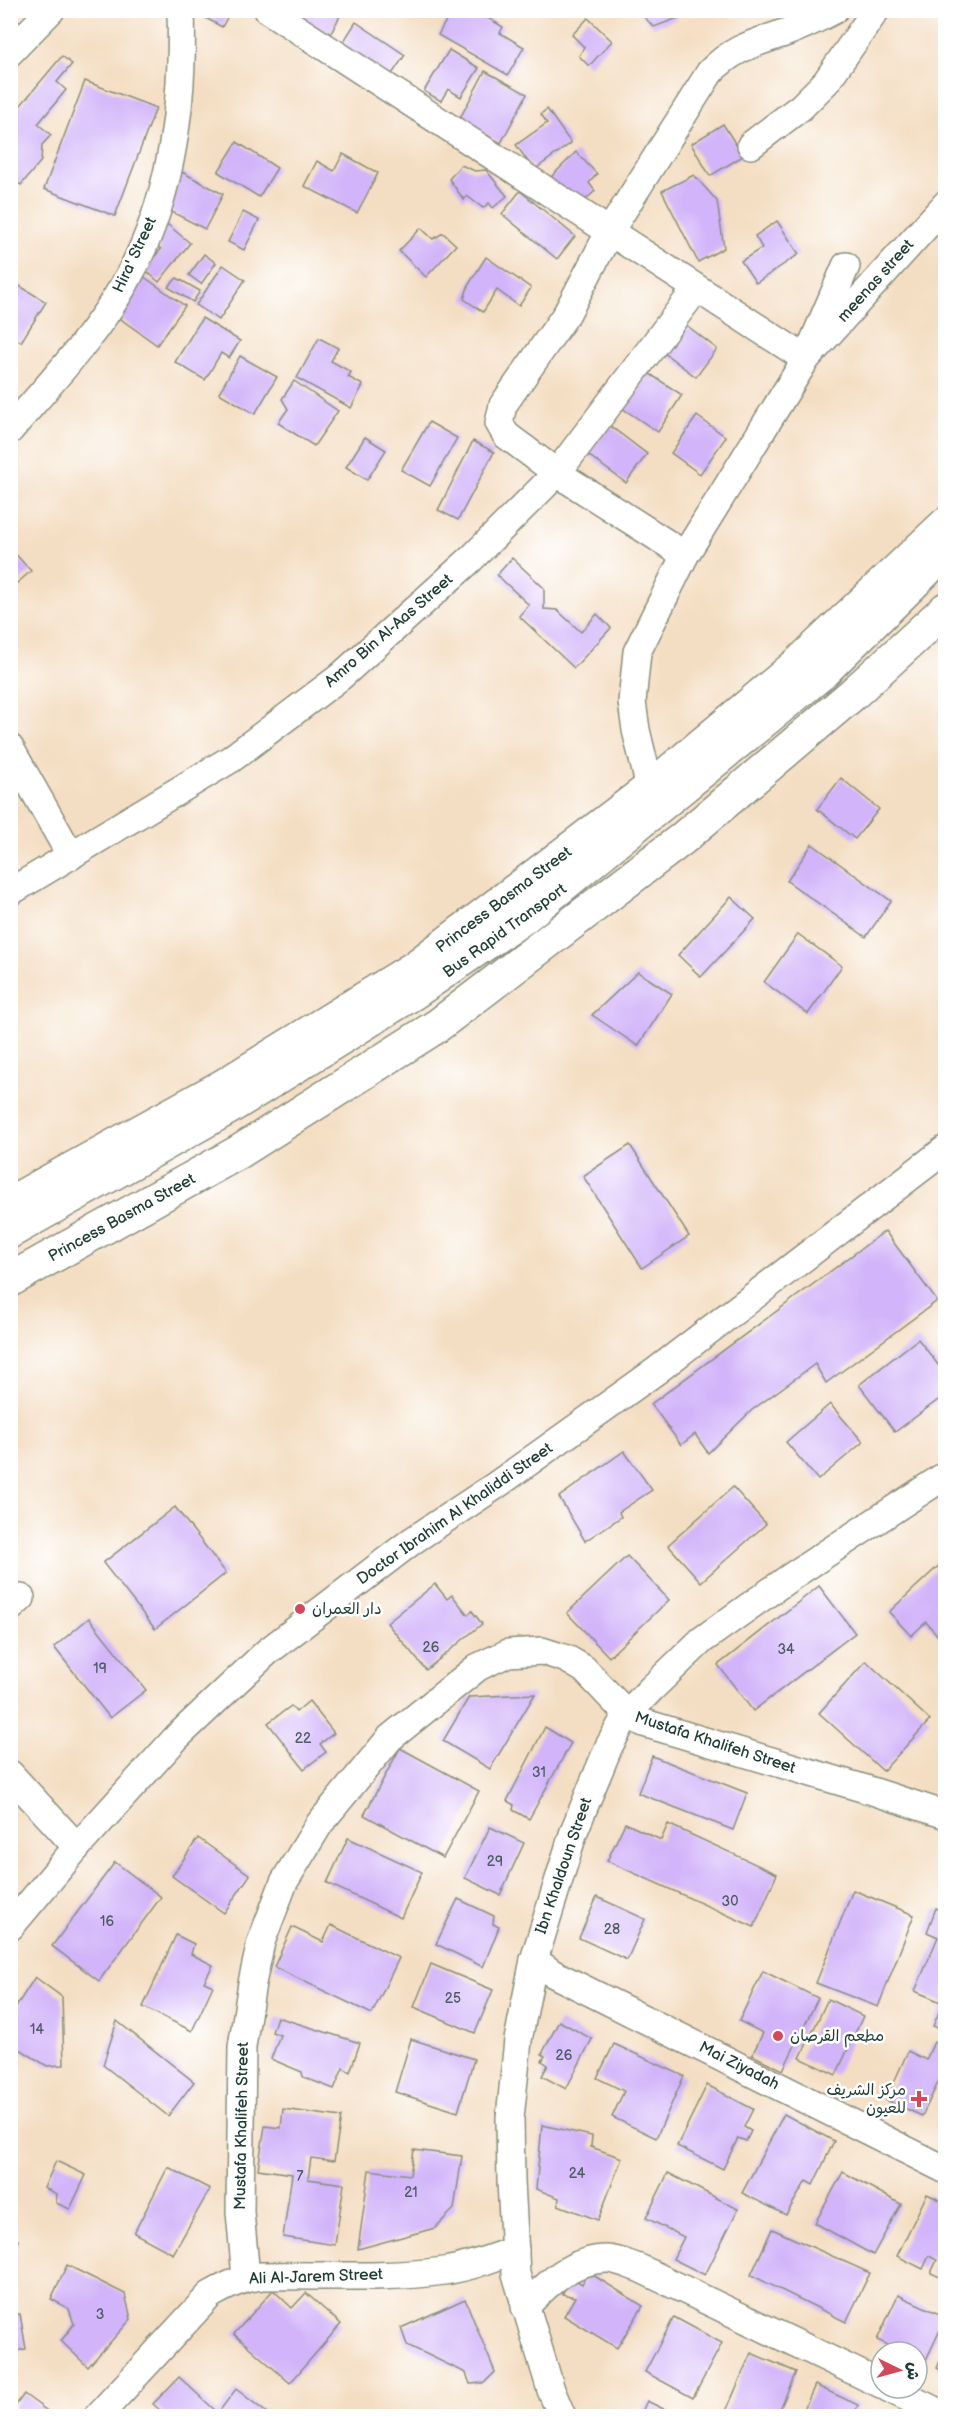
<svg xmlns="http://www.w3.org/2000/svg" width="956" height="2427" viewBox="0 0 956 2427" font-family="'Balsamiq Sans','Playpen Sans Arabic',sans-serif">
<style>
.building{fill:#d1b4f9}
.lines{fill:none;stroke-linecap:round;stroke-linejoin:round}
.minor-casing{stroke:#8a8e7c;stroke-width:30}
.major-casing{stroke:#8a8e7c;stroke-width:36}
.minor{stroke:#fff;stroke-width:27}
.major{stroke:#fff;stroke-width:33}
.poi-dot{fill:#d1495b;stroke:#fff;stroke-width:2}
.labels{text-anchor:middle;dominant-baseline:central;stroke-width:5;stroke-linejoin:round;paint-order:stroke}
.number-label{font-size:14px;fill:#4c5b65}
.street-label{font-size:16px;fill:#1f3d34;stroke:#fff}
.poi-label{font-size:16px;fill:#1f3d34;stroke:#fff;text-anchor:start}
</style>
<rect width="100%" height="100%" fill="#fff"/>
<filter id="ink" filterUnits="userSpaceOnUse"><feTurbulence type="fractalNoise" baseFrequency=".0167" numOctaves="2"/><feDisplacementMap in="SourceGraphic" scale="12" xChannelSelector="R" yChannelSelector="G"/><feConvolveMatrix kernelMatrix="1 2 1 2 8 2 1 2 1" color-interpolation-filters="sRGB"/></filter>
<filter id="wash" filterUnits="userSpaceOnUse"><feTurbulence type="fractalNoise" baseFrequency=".008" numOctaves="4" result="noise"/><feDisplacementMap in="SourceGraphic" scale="24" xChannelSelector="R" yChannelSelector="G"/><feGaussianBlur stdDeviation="1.35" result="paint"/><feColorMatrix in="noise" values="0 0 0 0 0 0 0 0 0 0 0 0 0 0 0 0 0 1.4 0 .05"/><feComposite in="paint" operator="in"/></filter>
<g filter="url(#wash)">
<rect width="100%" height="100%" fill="#f4dec3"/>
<g id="blocks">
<g class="building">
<path d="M191,10H231L222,27Z"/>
<path d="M291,10H343L327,41Z"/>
<path d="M452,10H475L503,27L500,33L524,47L508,75L438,35Z"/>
<path d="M637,10H675L678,18L654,27Z"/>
<path d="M588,18L612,41L589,66L579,56L584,47L572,35Z"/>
<path d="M356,22L405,55L386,83L338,50Z"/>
<path d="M449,50L479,68L461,97L448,89L441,101L424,91Z"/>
<path d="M62,56L72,64L57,82L66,90L38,124L51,135L42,145L41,161L21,185L10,177V118Z"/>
<path d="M485,71L527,94L501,143L459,120Z"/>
<path d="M85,81L156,108L115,216L44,189Z"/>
<path d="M547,109L571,143L534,170L516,145L547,123L541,114Z"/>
<path d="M723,124L743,156L710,176L691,144Z"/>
<path d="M237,142L277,168L259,197L218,172Z"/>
<path d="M576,152L597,174L589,183L595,191L577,208L548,180Z"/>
<path d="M343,154L378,173L357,213L304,186L317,161L334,171Z"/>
<path d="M461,165L475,171L486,170L507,196L493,208L489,203L483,208L467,196L464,200L449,179Z"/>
<path d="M182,172L223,194L205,229L164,208Z"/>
<path d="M694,175L717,201L724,248L698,262L662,191Z"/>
<path d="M520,191L575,236L557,259L502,214Z"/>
<path d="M243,212L259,220L244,250L228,242Z"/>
<path d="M777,221L799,254L756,283L741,261L762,248L755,236Z"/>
<path d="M167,224L190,243L159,282L144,269L161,249L153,243Z"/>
<path d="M421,228L433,239L443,233L456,245L426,277L399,251Z"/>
<path d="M204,254L216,263L201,284L189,275Z"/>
<path d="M486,257L531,288L519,306L497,290L483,312L464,299L469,284Z"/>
<path d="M223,265L245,280L219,320L196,305Z"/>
<path d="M143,276L185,306L157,345L115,315Z"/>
<path d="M177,278L200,291L193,302L168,287Z"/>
<path d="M10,280L46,302L21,342L10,335Z"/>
<path d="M202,318L240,341L229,358L221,353L205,380L175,362Z"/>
<path d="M681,321L717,349L696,377L659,349Z"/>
<path d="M319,338L338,348L331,361L351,372L348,377L363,385L351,408L297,378Z"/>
<path d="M240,356L277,377L255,414L219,393Z"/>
<path d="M647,372L682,395L658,432L622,408Z"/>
<path d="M294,381L338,411L314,446L278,423L288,409L282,399Z"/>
<path d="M697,416L726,437L700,474L671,453Z"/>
<path d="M429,422L457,438L430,486L401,470Z"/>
<path d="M609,425L647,454L626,483L587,454Z"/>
<path d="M365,437L386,450L367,480L346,467Z"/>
<path d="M473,441L494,452L458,520L438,510Z"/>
<path d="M10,548L31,571L10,589Z"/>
<path d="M512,558L544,588V609L557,610L581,632L597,614L611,628L574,668L519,616L529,605L497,575Z"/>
<path d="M841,778L879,809L855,839L817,809Z"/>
<path d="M812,844L891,901L866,937L787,881Z"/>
<path d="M731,897L755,919L701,977L678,955Z"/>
<path d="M798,934L842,966L808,1014L764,982Z"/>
<path d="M638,972L672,994L638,1046L592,1015Z"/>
<path d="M630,1145L689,1236L642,1268L583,1176Z"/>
<path d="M885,1231L937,1301L826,1383L815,1364L752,1410L708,1453L695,1434L681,1445L651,1404Z"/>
<path d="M918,1339L946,1375V1394L895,1432L859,1385Z"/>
<path d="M830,1404L863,1442L818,1480L786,1442Z"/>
<path d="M624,1451L652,1490L619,1512L621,1517L585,1541L559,1497Z"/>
<path d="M733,1487L766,1524L701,1582L668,1545Z"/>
<path d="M175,1507L226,1573L155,1629L103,1563Z"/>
<path d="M627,1556L669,1600L609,1657L567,1613Z"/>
<path d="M946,1559V1631L939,1637L926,1622L911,1636L889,1612Z"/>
<path d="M435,1584L447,1599L452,1595L468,1615L472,1611L482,1624L426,1670L387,1623Z"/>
<path d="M819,1586L855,1633L753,1711L718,1665Z"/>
<path d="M89,1618L146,1690L110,1718L54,1647Z"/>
<path d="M866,1661L930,1720L883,1771L819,1713Z"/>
<path d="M535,1694L490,1769L443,1741L469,1697Z"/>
<path d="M309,1701L334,1733L320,1744L326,1752L304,1769L268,1723L291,1706L296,1712Z"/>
<path d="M545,1727L571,1743L529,1819L513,1810L514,1805L507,1801Z"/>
<path d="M400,1748L479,1791L443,1858L364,1815Z"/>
<path d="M652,1756L747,1793L733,1830L638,1793Z"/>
<path d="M625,1823L661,1840L668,1824L777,1874L754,1927L607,1861Z"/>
<path d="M490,1827L524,1843L500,1895L465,1878Z"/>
<path d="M198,1838L250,1875L224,1913L172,1876Z"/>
<path d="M348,1838L422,1872L401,1918L327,1883Z"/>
<path d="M115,1862L161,1897L99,1981L52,1946Z"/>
<path d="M853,1890L914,1915L878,2007L816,1983Z"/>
<path d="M597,1897L645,1919L627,1960L579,1938Z"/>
<path d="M458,1899L494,1916L493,1924L499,1927L483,1967L436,1944Z"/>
<path d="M936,1908L946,1912V2031L933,2026L943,2003L915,1991L938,1937L927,1932Z"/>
<path d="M331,1925L399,1958L372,2014L274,1967L292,1927L323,1942Z"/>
<path d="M176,1935L194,1944L191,1954L213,1965L204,1982L213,1986L192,2031L143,2007Z"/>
<path d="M431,1964L493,1990L475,2033L414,2007Z"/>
<path d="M763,1971L818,1998L783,2070L752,2055L763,2033L739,2021Z"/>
<path d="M35,1977L62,1997L64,2065L47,2066L10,2043V2016Z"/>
<path d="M828,1999L863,2016L836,2075L800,2058Z"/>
<path d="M277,2017L360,2043L350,2072L343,2068L334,2089L303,2077L302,2072L271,2059L280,2035L272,2032Z"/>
<path d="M117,2021L194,2082L168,2116L103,2065Z"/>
<path d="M559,2021L592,2039L566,2089L542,2076L548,2065L542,2061L545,2056L542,2054Z"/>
<path d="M411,2039L474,2059L458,2112L395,2092Z"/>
<path d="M934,2042L946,2047V2066L922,2116L886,2100L908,2051L926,2060Z"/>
<path d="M614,2044L684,2076L656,2138L612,2117L624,2091L597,2078Z"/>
<path d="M707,2085L753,2109L744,2127L751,2131L746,2141L738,2138L723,2169L677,2146Z"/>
<path d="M283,2109L341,2117L334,2161L311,2158L308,2179L344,2184L335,2245L283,2237L292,2174L258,2169L265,2126L281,2128Z"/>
<path d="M784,2114L834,2141L813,2185L806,2181L786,2215L742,2193Z"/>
<path d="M542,2125L592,2136L591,2147L622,2158L598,2220L558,2205L559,2198L536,2189Z"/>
<path d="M414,2150L462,2156L454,2209L435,2228L358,2249L369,2170L410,2175Z"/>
<path d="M56,2161L86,2175L70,2209L56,2203L57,2194L44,2188Z"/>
<path d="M168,2167L210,2189L173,2254L134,2233Z"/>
<path d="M843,2172L901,2204L873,2255L815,2223Z"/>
<path d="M668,2173L738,2209L705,2275L673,2259L684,2237L646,2218Z"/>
<path d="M927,2194L946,2203V2280L931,2273L937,2260L929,2256L923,2269L897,2256Z"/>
<path d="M772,2229L870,2273L846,2322L751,2275Z"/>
<path d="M10,2239L18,2240L14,2282H10Z"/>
<path d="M67,2265L125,2294L131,2319L88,2367L61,2341L74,2324L69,2309L51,2299Z"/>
<path d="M588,2272L643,2306L617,2348L564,2316L575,2297L562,2294L572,2278L582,2284Z"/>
<path d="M273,2290L292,2308L306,2293L341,2324L290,2383L234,2334Z"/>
<path d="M898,2295L946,2317L925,2362L917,2359V2352H903L877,2340Z"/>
<path d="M465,2299L495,2372L484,2383L470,2384L466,2373L407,2345L401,2328Z"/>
<path d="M20,2314L26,2349L10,2352V2316Z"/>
<path d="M674,2317L722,2343L693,2398L645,2372Z"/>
<path d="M946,2348V2372L937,2368Z"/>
<path d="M751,2353L796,2372L777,2416H724Z"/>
<path d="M179,2377L218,2413L236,2389L267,2413L264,2416H167L153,2404Z"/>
<path d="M815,2385L858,2405L853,2416H801Z"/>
<path d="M24,2394L54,2416H10V2407L14,2408Z"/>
<path d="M647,2401L678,2416H640Z"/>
</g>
</g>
</g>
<g filter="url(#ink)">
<use href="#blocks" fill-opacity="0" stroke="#8a8e7c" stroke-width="1.5"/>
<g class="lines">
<g class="minor-casing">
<g id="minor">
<path d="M268,10L806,359L946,204"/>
<path d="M10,52L51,10"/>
<path d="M751,145L801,107L826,82L876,10"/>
<path d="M10,430C50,383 94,337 125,283C172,202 184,103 181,10"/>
<path d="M685,555L557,473L506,435L499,423L503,405L567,313L610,231L710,72C734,47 756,43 787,32C803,26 819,18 834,10"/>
<path d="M10,748L71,856"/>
<path d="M650,788L636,730L632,702L637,652L685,555L806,359L846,266"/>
<path d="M10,892L231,759L340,677L471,559L557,473L696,289"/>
<path d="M10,1235L229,1111L414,996L525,920L823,676L946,555"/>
<path d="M10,1608L21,1598"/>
<path d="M10,1774L77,1847"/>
<path d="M10,1927L77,1847L177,1737L267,1652L412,1541L495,1486L656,1371L946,1149"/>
<path d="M534,1960L552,1973L946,2170"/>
<path d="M246,2277L240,2212L242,2047L252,1983L261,1942L284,1882L320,1823L390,1738L478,1667L508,1653L542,1651L567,1659L584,1669L627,1714L644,1723L869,1790L946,1815"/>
<path d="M525,2307C548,2283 572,2259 607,2259C617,2259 629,2265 639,2268L881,2384"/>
<path d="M888,2388L946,2416"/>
<path d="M98,2416L210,2295C228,2285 242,2278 262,2276C322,2275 384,2279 444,2271C468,2268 492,2258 515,2250"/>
<path d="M562,2416L551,2390L516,2274L511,2181L510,2118L518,2040L534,1960L574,1831L609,1746L627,1714L651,1689L702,1640L792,1576L946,1475"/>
</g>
</g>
<g class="major-casing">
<g id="major">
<path d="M10,1203L223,1086L414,968L650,788L799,663L946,524"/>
<path d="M10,1280L239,1152L437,1026L682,839L854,693L946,609"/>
</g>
</g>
<use href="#minor" class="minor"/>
<use href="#major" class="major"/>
</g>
</g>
<g class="poi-dot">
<circle cx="300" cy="1609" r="6"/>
<circle cx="778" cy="2036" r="6"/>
<path d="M916 2090h6v6h6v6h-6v6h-6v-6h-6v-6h6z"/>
</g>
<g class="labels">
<g class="number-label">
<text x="431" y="1647">26</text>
<text x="786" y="1649">34</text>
<text x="100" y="1668">19</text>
<text x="303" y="1738">22</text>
<text x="539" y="1772">31</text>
<text x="495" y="1861">29</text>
<text x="730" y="1901">30</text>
<text x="107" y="1921">16</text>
<text x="612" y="1929">28</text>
<text x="453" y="1998">25</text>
<text x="37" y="2029">14</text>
<text x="564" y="2055">26</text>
<text x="577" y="2173">24</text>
<text x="300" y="2176">7</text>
<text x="411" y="2192">21</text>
<text x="100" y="2314">3</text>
</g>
<g class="street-label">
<text transform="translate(135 255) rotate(-65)">Hira' Street</text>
<text transform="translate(876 281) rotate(-48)">meenas street</text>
<text transform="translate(389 631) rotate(-41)">Amro Bin Al-Aas Street</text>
<text transform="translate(504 900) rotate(-37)">Princess Basma Street</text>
<text transform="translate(505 931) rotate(-36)">Bus Rapid Transport</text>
<text transform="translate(122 1218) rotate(-29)">Princess Basma Street</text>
<text transform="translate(455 1514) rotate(-35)">Doctor Ibrahim Al Khaliddi Street</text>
<text transform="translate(715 1743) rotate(18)">Mustafa Khalifeh Street</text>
<text transform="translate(564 1866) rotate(-71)">Ibn Khaldoun Street</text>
<text transform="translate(739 2066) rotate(27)">Mai Ziyadah</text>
<text transform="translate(242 2126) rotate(-89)">Mustafa Khalifeh Street</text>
<text transform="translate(316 2277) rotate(-2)">Ali Al-Jarem Street</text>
</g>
<g class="poi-label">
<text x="312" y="1609">دار العمران</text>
<text x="790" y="2036">مطعم القرصان</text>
<text x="906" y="2090" text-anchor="end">مركز الشريف<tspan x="906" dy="18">للعيون</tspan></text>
</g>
</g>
<rect width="956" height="2427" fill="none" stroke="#fff" stroke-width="36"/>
<g transform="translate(899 2370) rotate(95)"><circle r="28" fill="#ffffff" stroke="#a5b1ae" stroke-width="1.5"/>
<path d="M0-4.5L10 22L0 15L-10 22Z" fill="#d1495b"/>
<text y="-9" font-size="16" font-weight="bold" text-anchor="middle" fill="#1f3d34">ش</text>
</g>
</svg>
